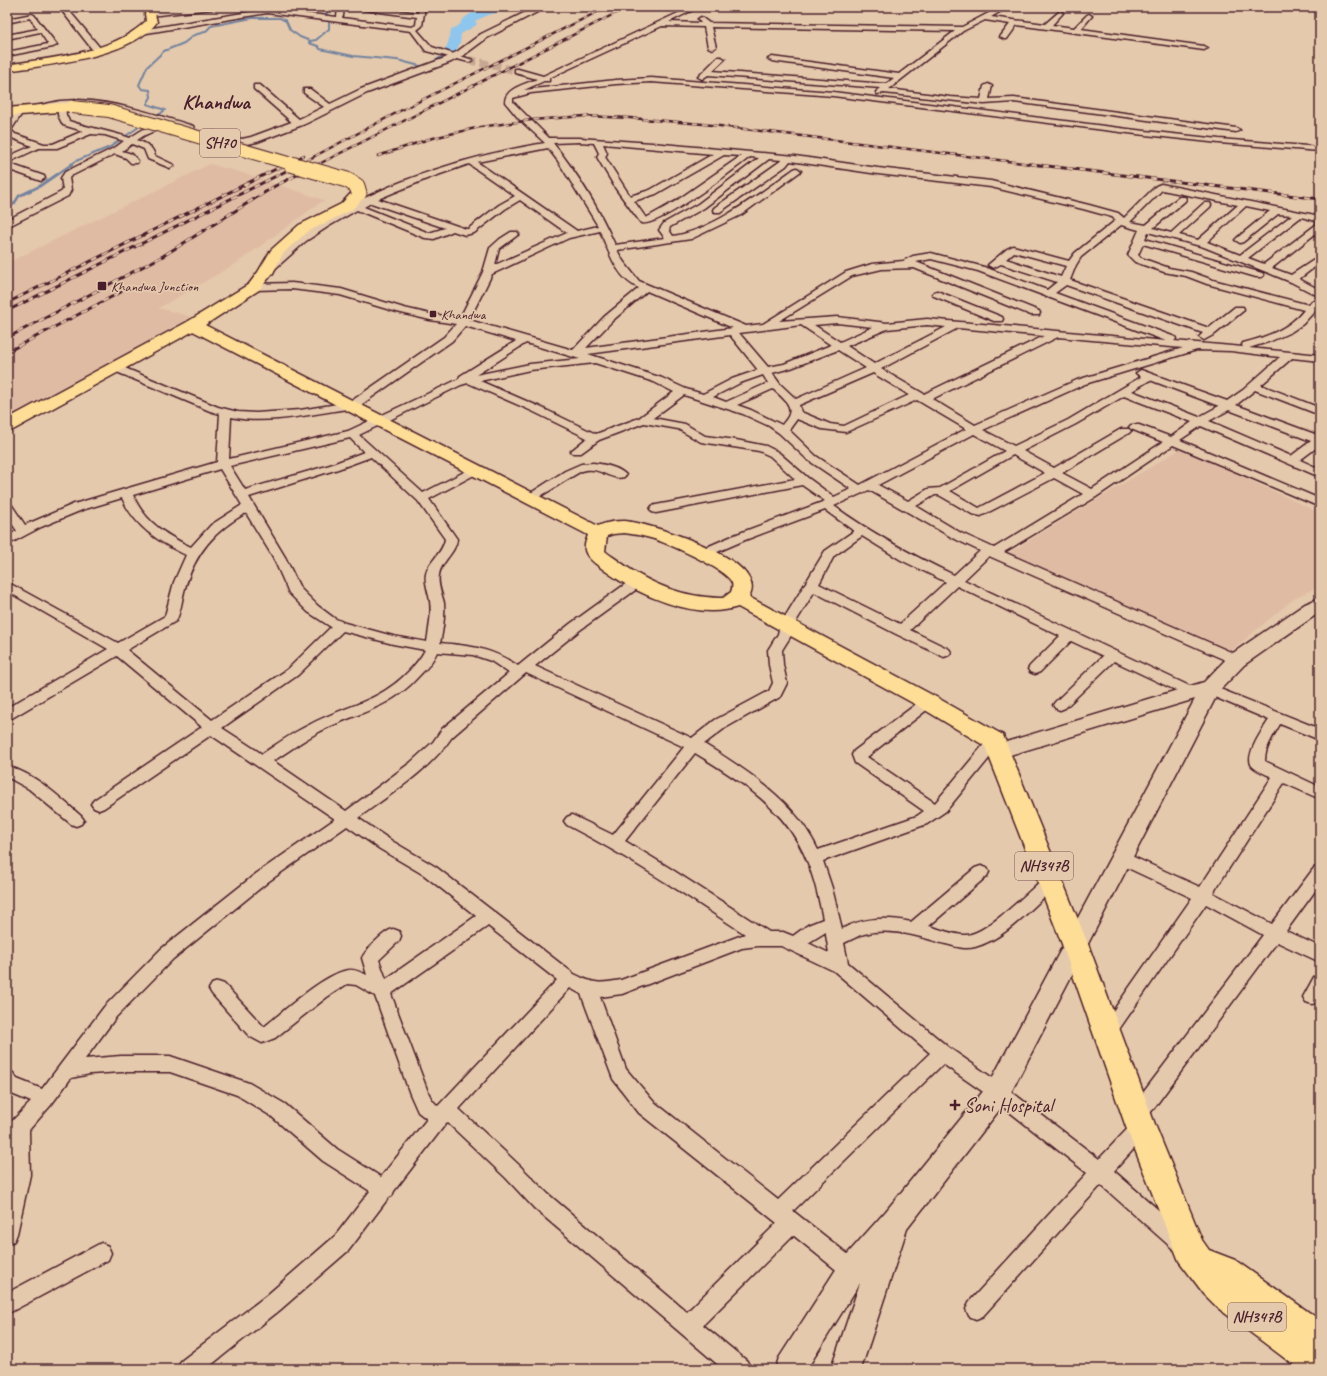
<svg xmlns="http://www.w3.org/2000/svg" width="1327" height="1376" viewBox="0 0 1327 1376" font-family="Caveat,sans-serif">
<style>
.built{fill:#e0bba4}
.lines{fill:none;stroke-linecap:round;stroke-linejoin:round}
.stream-far1{stroke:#73839f;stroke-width:2}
.stream{stroke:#73839f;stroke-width:2.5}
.river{fill:#8ec6ed;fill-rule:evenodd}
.minor-tunnel{stroke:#c6a792;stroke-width:8;stroke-dasharray:8 4;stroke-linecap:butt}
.minor-casing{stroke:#4a1f2b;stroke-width:3}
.tertiary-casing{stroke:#4a1f2b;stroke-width:3}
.secondary-casing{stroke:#4a1f2b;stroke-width:3}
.primary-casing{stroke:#4a1f2b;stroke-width:3}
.trunk-casing{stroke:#4a1f2b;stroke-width:3}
.minor{fill:#e5c9ac;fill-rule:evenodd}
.tertiary{fill:#e5c9ac;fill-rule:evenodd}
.secondary{fill:#e5c9ac;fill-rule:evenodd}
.primary{fill:#fedd96;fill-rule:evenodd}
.trunk{fill:#fedd96;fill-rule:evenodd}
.rail-far1-casing{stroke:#4a1f2b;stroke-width:2.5}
.rail-casing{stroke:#4a1f2b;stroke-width:3}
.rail-far1{stroke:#e5c9ac;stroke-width:1.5;stroke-dasharray:5;stroke-linecap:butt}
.rail{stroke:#e5c9ac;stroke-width:2;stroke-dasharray:6;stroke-linecap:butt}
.trunk-bridge-far1-casing{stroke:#4a1f2b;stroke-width:14;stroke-linecap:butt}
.trunk-bridge-casing{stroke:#4a1f2b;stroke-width:17;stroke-linecap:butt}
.trunk-bridge-far1{stroke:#fedd96;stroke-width:12}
.trunk-bridge{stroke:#fedd96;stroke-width:15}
.poi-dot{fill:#4a1f2b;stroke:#e5c9ac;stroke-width:1.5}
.labels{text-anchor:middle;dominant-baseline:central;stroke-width:3.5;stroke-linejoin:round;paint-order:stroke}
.far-poi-label{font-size:14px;fill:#4a1f2b;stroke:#e5c9ac;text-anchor:start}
.shield{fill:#e5c9ac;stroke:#785252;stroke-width:1}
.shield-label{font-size:16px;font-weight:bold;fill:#4a1f2b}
.near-poi-label{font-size:20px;fill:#4a1f2b;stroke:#e5c9ac;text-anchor:start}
.far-town-label{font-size:21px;font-weight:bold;fill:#4a1f2b;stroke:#e5c9ac}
</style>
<rect width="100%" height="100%" fill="#e5c9ac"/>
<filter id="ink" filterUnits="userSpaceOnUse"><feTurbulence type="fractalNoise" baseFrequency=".025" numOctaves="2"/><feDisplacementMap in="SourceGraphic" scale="8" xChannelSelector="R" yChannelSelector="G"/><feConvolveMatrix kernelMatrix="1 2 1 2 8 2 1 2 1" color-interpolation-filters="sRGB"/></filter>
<g filter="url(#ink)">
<g class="built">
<path d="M210,164L247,174L324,200L237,263L159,308L192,317L7,419V263Z"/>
<path d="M1182,448L1320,513V586L1296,597L1231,651L1008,553Z"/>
</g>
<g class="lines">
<g class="stream-far1">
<path d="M322,7L327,13V17"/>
<path d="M329,20V29L316,40L310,41L309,43L318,46L320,49L353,56L397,60L420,66H427L441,57"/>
<path d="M155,118L165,110L147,104L151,97L150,90L142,89L139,85L147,67L164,51L184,43L194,35L205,32L211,26L252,18H280L286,21L290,30L300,37L310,41"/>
<path d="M70,165L76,161L110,147L143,124"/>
</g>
<path class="stream" d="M7,208L14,204L19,196L40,186L72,164"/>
<path class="river" d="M491,7H512L510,9L488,15L475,21L477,24L475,26L461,34L460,43L454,55H446L444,52L448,43L451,30L461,24L460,23C467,13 480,10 491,7Z"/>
<path class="minor-tunnel" d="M469,60L518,71"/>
<g class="minor-casing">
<g id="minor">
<path d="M59,7H66L101,49V53H95Z"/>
<path d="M194,7H215L212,9L150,16L147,14L150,12Z"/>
<path d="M338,7H344L343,16L342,18L412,27L416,25L417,17L357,9L354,7H371L418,13L419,7H425L422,26L417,30L432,47L473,60L469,62L426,51L411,31L267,13L141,34L137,32L141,30L267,9L337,17Z"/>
<path d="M691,7H699L669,22L701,23L698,19L701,17L709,23L962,27L1000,7H1008L991,17L1045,24L1060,11L1063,13L1052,25L1074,28L1087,15L1089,14L1092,16L1081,29L1204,46L1208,48L1204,50L1017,25L1007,39H1004L1000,37L1010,24L985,20L963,31L889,89L950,97L981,99L984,86L988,84L992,86L989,99L1014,98L1236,128L1240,130L1236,132L1014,102L984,104L884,93L877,94L876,92L881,88L708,75L702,79L698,77L718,57H721L725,59L712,71L886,84L894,78L772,61L768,59L772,57L899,74L955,31L711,27L716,47L712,49L708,47L704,27L662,26L549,78V81H544L524,90L616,80L651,78L833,92L1136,130L1219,139L1320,147V151L1219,143L1136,134L833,96L651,82L616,84L531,93L513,98V102L549,138H579L652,143L795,156L878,168L991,181L1089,205L1118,213L1124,218L1156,186L1161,184L1320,216V222L1301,217L1248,258L1264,264L1317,224L1320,223V230L1272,268L1291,275L1320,256V263L1299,279L1320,290V297L1291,282L1204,247L1148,232L1145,239L1262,273L1264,275L1262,277H1256L1143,244L1138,255L1141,258L1169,268L1191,272L1213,280L1309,305L1312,301H1320V305L1303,324L1291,332L1271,341L1249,348L1320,355V361L1292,358L1261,385L1320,408V415L1255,390L1236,405L1320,436V445L1300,460L1320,469V477L1201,426L1180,440L1320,499V507L1173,445L1096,497L1004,552L1242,657L1244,660L1242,663L1237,665L1232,663L989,556L964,580L1198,690L1200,693L1198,696L1193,698L1188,696L1114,661L1065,708L1060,710L1055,708L1053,705L1055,702L1103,656L1071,641L1040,672L1035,674L1030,672L1028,669L1030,666L1060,636L957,586L910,630L949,649L951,652L949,655L944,657L896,634L814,592L794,625L792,634L782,650L783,665L787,683L780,697L725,728L704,744C748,771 796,802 818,850L917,816L924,811L855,763L852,755L854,751L923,699L928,697L933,699L935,702L933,705L867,757L935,803L990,737L995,736L1000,737L1002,741L1000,745L946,811L927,824L823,861L832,888L842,929C864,917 886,917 911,922L975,868L981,866L987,868L989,872L987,876L929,926C940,929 954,935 965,935C985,936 1029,891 1044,878L1050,876L1056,878L1058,882L1056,886C1032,907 1007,938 975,947C964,950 954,946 942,943C918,936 889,927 864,934C857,936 851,940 844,943L848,963L948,1047L1004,1086L1099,1159L1133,1123L1130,1122L1128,1116L1130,1110L1263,935L1206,904L1113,1038L1107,1041L1101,1038L1098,1033L1101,1028L1192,898L1115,862L1113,858L1115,854L1121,852L1127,854L1200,887L1272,777C1266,774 1257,771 1252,766C1244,756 1263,729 1269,720L1205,693L1203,690L1205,687L1210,685L1320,729V740L1280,724C1274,735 1265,747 1265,761L1269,763L1320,787V799L1284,783L1213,893L1272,924L1314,868L1320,866V884L1286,931L1320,947V962L1277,942L1145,1120L1148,1121L1150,1127L1148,1133L1114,1171L1187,1235L1190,1242L1187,1249L1180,1252L1173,1249L1101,1185L983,1316L976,1319L969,1316L966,1309L969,1302L1087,1173L992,1098L943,1064L793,1211L859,1263L862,1270L859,1277L852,1280L845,1277L793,1235L703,1325L747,1361L750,1369H723L534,1208L506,1178L447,1122L394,1191L392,1196L389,1197L349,1250L280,1310L206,1369H178L181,1361L266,1296L335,1236L370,1191L323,1161L271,1116L237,1095L170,1072H121L90,1074L71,1078L51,1105L29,1130L30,1175L17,1234L14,1241L7,1244V1190L10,1175L11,1145L7,1147V1126L31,1102L7,1092V1071L13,1073L17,1079L42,1089L104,1007L161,949L257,873L335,819L211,735L104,808L99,810L94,808L91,804L94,800L202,727L117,656L12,718L7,719V708L108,649L7,591V582L118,643L165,616L174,582L186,555C159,542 135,527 122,498L82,510L41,527L7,545V536L17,531L7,516V503L11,504L25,525L74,504L217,462L220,414L210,411L112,370L111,368L112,366H120L218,407L238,412L256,413L300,410L350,402L444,337L456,324L430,320L397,312L340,295L292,289L254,290L249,287L254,284L292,283L341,289L404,308L430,314L460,318L483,272L490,248L500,239L511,232H517L519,234L499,249L495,265L567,233L520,200L505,209L474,233L465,235L453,231L434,239L425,238L357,210L329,226L306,241L268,275H262L260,273C266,265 275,259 282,252C348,192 458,157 545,143L519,119L505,102C505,88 526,84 537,79L515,73V69H518L543,76ZM579,142L594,143L599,153L597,157L616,189L641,223C659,228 733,170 750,157L759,158L698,204L664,223L659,230L665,238L615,245C599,209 578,174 553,143ZM603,144L713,154L650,190L630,196L605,157L607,153ZM548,148L558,161L598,226L577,231L477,162ZM724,155L741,156L676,201L646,218L634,201L656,194ZM769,159L782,160L714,208L713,210L714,212H720L786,166L790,161L878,174L991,187L1083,209L1112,217L1116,220L1075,253L1069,261L1013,246L1007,249L988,265L993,268L1001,264L1057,282L1047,290L984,267L931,253L913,256L903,261L872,264L846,272L763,324L746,326L639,281L623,261L617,250L691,239L741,215L801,171L797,168L794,169C760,193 714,230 673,236L669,230L670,227L704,208ZM469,164L515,196L499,205L468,229H466L378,199L429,178ZM1162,190L1238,205L1198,240L1179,235L1210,207L1211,205L1210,203H1204L1171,233L1153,228L1185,201L1186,199L1185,197H1179L1146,225L1130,222ZM371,203L445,228L429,233L364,207ZM1246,206L1270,211L1237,238L1235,240L1240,243L1243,242L1278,214L1292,215L1240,255L1207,242ZM1121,225L1139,230L1128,255L1135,262L1164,272L1186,276L1207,284L1304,310C1289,329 1267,337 1243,343L1242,345L1243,347L1174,341L1176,339L1175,337L1055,293L1066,285L1203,333L1199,337L1204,340L1215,334L1243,311L1244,309L1243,307H1235L1209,328L1070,280L1076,265L1081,257ZM600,231C609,252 617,279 639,288L604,317L573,350L469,320L492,274L569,238ZM1014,252L1066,266L1061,277L1006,259ZM931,259L978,271L1166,341L927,319L887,323L837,317L779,321L852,276L882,269L914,268L1031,315H1039L1040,313L1039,311L916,262ZM647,291L733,328L586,348L612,321ZM837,323L873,327L840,342L814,325ZM801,325L831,345L784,364L768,367L739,333ZM927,325L946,327L874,364L847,346L887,329ZM465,326L516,341L460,376L459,379L348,431L229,459L231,417C265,425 313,414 347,409L351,410L355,409L452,341ZM958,328L1044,336L924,394L881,369ZM730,335L758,370L732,379L703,394L686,389L662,378L588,354ZM1058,337L1183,348L1077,380L975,425L932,399ZM526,343L580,359L530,364L476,375ZM838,350L866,368L796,399L780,384L772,373L791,368ZM1197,350L1231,351L1280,357L1243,390L1227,401L1141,370L1136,373L1141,377L1068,420L1014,446L983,430L1085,384ZM595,363L654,382L674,392L639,418L596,434L540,407L480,381L530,370ZM873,373L909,395L844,426L830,424L801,412L799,405ZM763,375L768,383L726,402L713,397L740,383ZM1150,380L1219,406L1199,417L1132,391ZM468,383L532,411L587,438L571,451L573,453H581L599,440L644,423L678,429L701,442L759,451L770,456L795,479L656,505L652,506L650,509L652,512L656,513L802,485L825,501L737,534L700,550L698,553L700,556H708L745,540L825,510L854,531L825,551L780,625L778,634L768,650L769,665L773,683L769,691L715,720L692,738L535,666L580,630L641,586L642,583L641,580H631L570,624L518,666C491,648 472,646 440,643C443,630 445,616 444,603C442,594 437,584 439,575C441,561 456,553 457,539L429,499L478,473L480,471L478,469H470L423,493L359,435L461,385ZM773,389C779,395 793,404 789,414C788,418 784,422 782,425L751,410L737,405ZM684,395L743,414L769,426L779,433L808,460L851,489L834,497L808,478L778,452L766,446L736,440L705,436L685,424L653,418ZM1124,396L1192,422L1171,437L1139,425H1131L1129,427L1131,429L1163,442L1092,489L1062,473L1129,433L1131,431L1129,429H1121L1054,468L1023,451L1076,424ZM917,400L966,429L860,485L816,456L789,430L797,419L822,429L846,432ZM1229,410L1311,441L1291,456L1209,421ZM974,434L1005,451L940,488L928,489L908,501L878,485ZM350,438L364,452L330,465L245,490L230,466ZM1013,455L1045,473L979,508L950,491ZM371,457L418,501L445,539C443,553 429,561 426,574C424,583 429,593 430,601C432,615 429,628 427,642L393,636L345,623L334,618L318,606L300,588L285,557L249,497L338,469ZM220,469L242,505L211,525L191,547C165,535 144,521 133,495ZM1054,478L1083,494L994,548L961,533L916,506L935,495H939L972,514L981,516ZM869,490L953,538L980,551L954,575C912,555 872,534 834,506ZM246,513L273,557L289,593L308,612L331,627L288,669L212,720L127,650L176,621C181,612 182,598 185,588C195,553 215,530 246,513ZM862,536L901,560L946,582L900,624L819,584L834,556ZM343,631L393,644L425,650C420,659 415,665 408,672C378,703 344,706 309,725C292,733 277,744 262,754L222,728L298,675ZM437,652L473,655L491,661L509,673L442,729L433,742L410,763L346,811L273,761C288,752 303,740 319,732C354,713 388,710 417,678C425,670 432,663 437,652ZM526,673L684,747L613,835L572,815L567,817L564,821L567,825C629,857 686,895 745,934L621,980C600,984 594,984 574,974L436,867L392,841L358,818C390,794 429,771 452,737ZM695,753C733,776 777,803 799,844C812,867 818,894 823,919L808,925L793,936L783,932H769L668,867L625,841ZM347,826L380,849L424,875L476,916L386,979L379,960L399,941L401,936L399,931C398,931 394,929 393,929C385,930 365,951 362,958L367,975C362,973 355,969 349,970C326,972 283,1012 264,1027L224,984L218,982L212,984L209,989L212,994L249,1036L262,1043L275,1038L327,997L347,984L356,985L375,996L410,1094L418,1112L427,1119L381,1177L337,1149L285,1104L249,1083L170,1056H121L85,1059L116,1017L173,959L269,881ZM488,926L557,980L438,1106L432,1100L428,1092L391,994ZM826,932V935L829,953L808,943ZM758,946H781L834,971L930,1053L778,1200L653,1101L626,1069L600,997L622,994L742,948ZM570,988L581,994L613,1079L639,1113L777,1223L687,1312L548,1194L520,1166L459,1109Z"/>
<path d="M32,14L34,15L57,45L53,47L7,56V52L48,44L40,32L7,39V35L38,29L30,18L7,23V19Z"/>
<path d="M254,85H260L301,121V125H295L254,89Z"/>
<path d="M304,89H310L334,107L333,109H327L304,93Z"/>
<path d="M58,104H61L65,106L66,115L69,121C89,128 110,131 130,138C138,132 161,118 171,120V124L145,135L137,140C146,144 152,145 155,156L174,165L170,168L148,159L144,149L132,144L122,151L132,154L138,161L137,163H131L126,158L115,154L71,176L69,178L71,190L68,196L7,227V220L61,192L63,190L61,178L65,172L116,147L124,141L105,135L91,134L57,148H39L7,163V157L32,146L7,136V124L16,110H22L23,112L11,130L15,134L44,144H53L83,131L63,125L58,115Z"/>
<path d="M7,163L44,176L45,178L41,181L7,169Z"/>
<path d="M937,291L1002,317L1003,319L1002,321H994L934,296L932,294L934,292Z"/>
<path d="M593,463C603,464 619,467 626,475L624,477C610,481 599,465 582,471C568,477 536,503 525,501L523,498L565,471L581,464Z"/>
<path d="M7,766C37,775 58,796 81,816L84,820L81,824L76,826L71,824L29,789L7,777Z"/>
<path d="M1320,975V999L1318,1002L1312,1004L1306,1002L1303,997L1314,977Z"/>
<path d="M101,1243L108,1246L111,1253L108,1260L7,1314V1293Z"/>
</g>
</g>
<g class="tertiary-casing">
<g id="tertiary">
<path d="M536,7H547L487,38L464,55L451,62L367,93L305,124L257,142L242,145L209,137L208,135L213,132L242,139L251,137L297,120L361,89L445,58L458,51L481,34Z"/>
<path d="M79,100C118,102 155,114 193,126L194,128L189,131C132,117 102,98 40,111L35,108L36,106L60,101Z"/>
</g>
</g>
<g class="secondary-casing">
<path id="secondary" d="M1320,598V612L1244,665L1219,691L1007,1100L907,1229L861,1369H831L860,1283L807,1369H775L779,1358L842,1260L886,1211L989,1084L1195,699L1000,758L993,756L990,751L993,746L1204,682L1230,655L1305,604Z"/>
</g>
<g class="primary-casing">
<g id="primary">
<path d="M147,7H157L155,14L157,22C132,57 48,65 7,71V65C52,57 112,54 146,21L145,14Z"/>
<path d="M193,320L199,322L201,325L199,328L13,430L7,431V419L187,322Z"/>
</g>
</g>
<g class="trunk-casing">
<g id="trunk">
<path d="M64,103L76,104L78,107L76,110L72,111L7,116V108Z"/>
<path d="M359,189L364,190L366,193L359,203L351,210L309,231L291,246L282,255L273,273L259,290L205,325L598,526C606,522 617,521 625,521C649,523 772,560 749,597L936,697L1003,735L1088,944L1156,1127L1202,1240L1209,1250L1235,1260L1320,1320V1369H1299L1218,1308L1204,1294L1179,1261L1126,1127L1062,944L985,746L920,707L738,607C695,621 638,595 604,570C598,565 590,561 586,553C583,547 586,541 588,535L187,328L185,325L187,322L249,284L258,272L271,250L299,225L341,204L354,190ZM624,533C634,534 644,536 654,539C669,544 727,569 732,583C733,586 732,589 731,592L723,598H720C683,597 649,584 620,562C615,558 609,555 605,551L607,536L613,534Z"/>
</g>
</g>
<use href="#minor" class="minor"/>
<use href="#tertiary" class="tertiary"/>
<use href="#secondary" class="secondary"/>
<use href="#primary" class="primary"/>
<use href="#trunk" class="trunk"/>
<g class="rail-far1-casing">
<g id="rail-far1">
<path d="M378,156L429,139L480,127L532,120L585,116L630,118L703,124L1039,165"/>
<path d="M284,165L304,155"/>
<path d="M298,165L398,112L607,7"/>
<path d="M317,165L628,7"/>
</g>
</g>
<g class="rail-casing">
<g id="rail">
<path d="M1031,164L1320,199"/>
<path d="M7,303L286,164"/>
<path d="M7,311L300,164"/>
<path d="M7,338L163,256L275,186L319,164"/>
<path d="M7,352L121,292"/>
</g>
</g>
<use href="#rail-far1" class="rail-far1"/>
<use href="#rail" class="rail"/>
<g class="trunk-bridge-far1-casing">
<path id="trunk-bridge-far1" d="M72,107L109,111L295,165"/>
</g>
<g class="trunk-bridge-casing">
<path id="trunk-bridge" d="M291,164L347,180L357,186L359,193"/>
</g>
<use href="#trunk-bridge-far1" class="trunk-bridge-far1"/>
<use href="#trunk-bridge" class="trunk-bridge"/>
</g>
</g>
<g class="poi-dot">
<rect x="97" y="281" width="10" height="10" rx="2"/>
<rect x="429" y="310" width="8" height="8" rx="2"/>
<path d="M953 1099h4v4h4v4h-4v4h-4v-4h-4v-4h4z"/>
</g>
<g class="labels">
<g class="far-poi-label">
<text x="111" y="286">Khandwa Junction</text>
<text x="441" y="314">Khandwa</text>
</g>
<g class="shield">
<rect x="200" y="129" width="40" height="28" rx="3"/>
<rect x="1015" y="852" width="58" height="28" rx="3"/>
<rect x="1228" y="1303" width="58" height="28" rx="3"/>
</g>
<g class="shield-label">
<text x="220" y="143">SH70</text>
<text x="1044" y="866">NH347B</text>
<text x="1257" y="1317">NH347B</text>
</g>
<g class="near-poi-label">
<text x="964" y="1105">Soni Hospital</text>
</g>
<g class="far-town-label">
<text x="216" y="102">Khandwa</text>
</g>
</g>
<rect width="1327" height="1376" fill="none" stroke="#e5c9ac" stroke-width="24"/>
<rect x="12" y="12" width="1303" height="1352" fill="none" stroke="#4a1f2b" stroke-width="1.5" filter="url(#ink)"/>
</svg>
